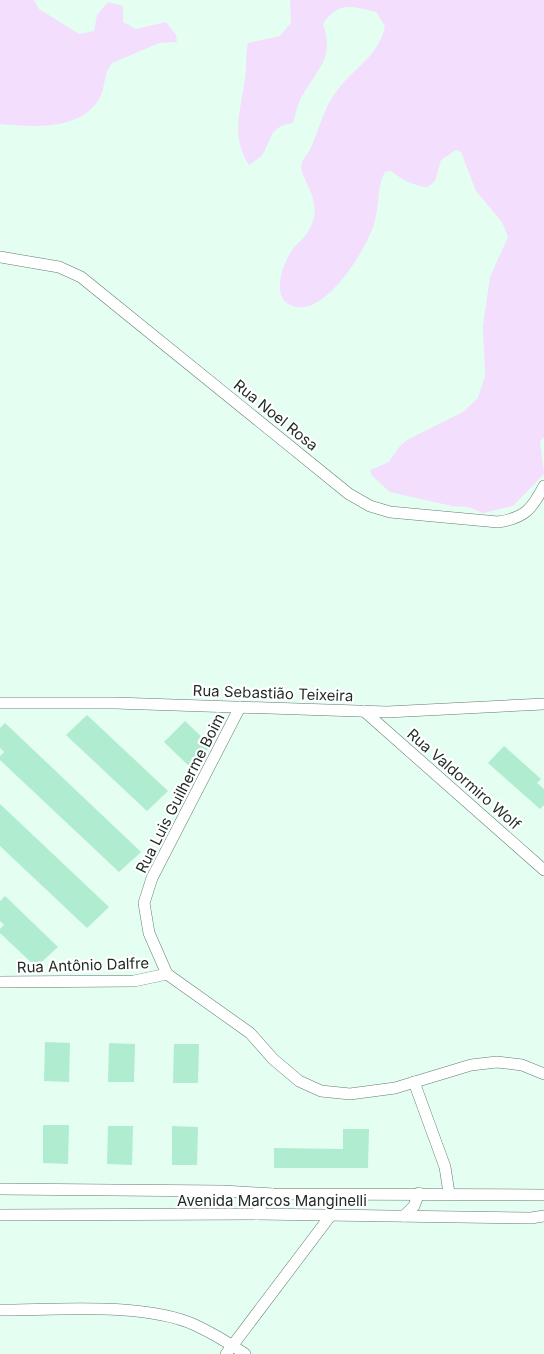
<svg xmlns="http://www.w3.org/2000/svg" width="544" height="1354" viewBox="0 0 544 1354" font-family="Inter,sans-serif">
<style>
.green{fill:#f4defd}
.building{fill:#afecd0}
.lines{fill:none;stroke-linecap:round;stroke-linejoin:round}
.street-casing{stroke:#647c71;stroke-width:12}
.street{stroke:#fff;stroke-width:11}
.labels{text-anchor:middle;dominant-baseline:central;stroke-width:4.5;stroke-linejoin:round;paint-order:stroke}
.street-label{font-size:15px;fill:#1f2924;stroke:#fff}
</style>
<rect width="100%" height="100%" fill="#e4fef1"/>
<g class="green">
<path d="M0,0H34L39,9L79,34L94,31L97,15L108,2L123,6V22L136,29L166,22L176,35L177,42L159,43L112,63C103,73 106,87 99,99C80,131 32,127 0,124Z"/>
<path d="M290,0H544V437L540,441L544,474L513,506L483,513L468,507L452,506L390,492L372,476L370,470L389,462L399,447L407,440L463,412L478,398L485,376L483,326L490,277L508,237L502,222L476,191L461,152L456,150L441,160L435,181L428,187C413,186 403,180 391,171L385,172C376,188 380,209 373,227C364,253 319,326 287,303C272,292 284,262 292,250C297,243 305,238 309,230C327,199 296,177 302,162C305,156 311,150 313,143C321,123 325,105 339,88C357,65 378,57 385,26L376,12C352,6 338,1 323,24C334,57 320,66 304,93C298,101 296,113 293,123C268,127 273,138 262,155C259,159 253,162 249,165C230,136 241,110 245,78C247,66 245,56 248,43L280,36L291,23Z"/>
</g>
<g class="building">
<path d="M87,715L168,791L147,811L66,735Z"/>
<path d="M185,721L211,746L190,767L164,742Z"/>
<path d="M5,723L141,852L119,872L0,760V756L4,752L0,748V728Z"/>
<path d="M504,746L541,779L537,783L544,789V805L540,809L488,763Z"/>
<path d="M0,804L109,907L87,928L0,846Z"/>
<path d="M5,896L58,947L36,967L0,933V929L4,925L0,921V901Z"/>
<path d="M45,1042L70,1043L69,1082L44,1081Z"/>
<path d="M109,1043L135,1044L134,1082H108Z"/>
<path d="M174,1044H199L198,1083H173Z"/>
<path d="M43,1125H69L68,1164L43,1163Z"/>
<path d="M108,1126H133L132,1165L107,1164Z"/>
<path d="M172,1126L198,1127L197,1165H172Z"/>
<path d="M343,1129H369L368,1168H274V1148L343,1149Z"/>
</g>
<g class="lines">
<g class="street-casing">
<g id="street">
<path d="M0,257L59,267L81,277L349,494L370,506L390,512L498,522C525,518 532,509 544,486"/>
<path d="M0,703H115L387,712L544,704"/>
<path d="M240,707L152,878L144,903L149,933L167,974L250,1033L273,1059L299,1081L321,1091L350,1094L395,1088L471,1065L497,1062L522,1065L544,1074"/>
<path d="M364,711L544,870"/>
<path d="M0,982L134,981L167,974"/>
<path d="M414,1082L445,1167L449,1193"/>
<path d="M0,1189L223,1191L273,1194L544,1195"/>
<path d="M257,1214L262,1204L273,1194"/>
<path d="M0,1215L257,1214L531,1218L544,1216"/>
<path d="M404,1216L414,1206L419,1193"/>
<path d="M0,1310C56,1310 145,1302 195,1325C212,1333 229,1343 245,1354"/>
<path d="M226,1354L331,1215"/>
</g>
</g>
<use href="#street" class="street"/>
</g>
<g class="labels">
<g class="street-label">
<text transform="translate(276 415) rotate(39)">Rua Noel Rosa</text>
<text transform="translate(273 693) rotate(2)">Rua Sebastião Teixeira</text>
<text transform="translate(464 779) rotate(41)">Rua Valdormiro Wolf</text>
<text transform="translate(180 793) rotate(-63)">Rua Luis Guilherme Boim</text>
<text transform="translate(83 965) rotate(-2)">Rua Antônio Dalfre</text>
<text x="272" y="1200">Avenida Marcos Manginelli</text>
</g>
</g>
</svg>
